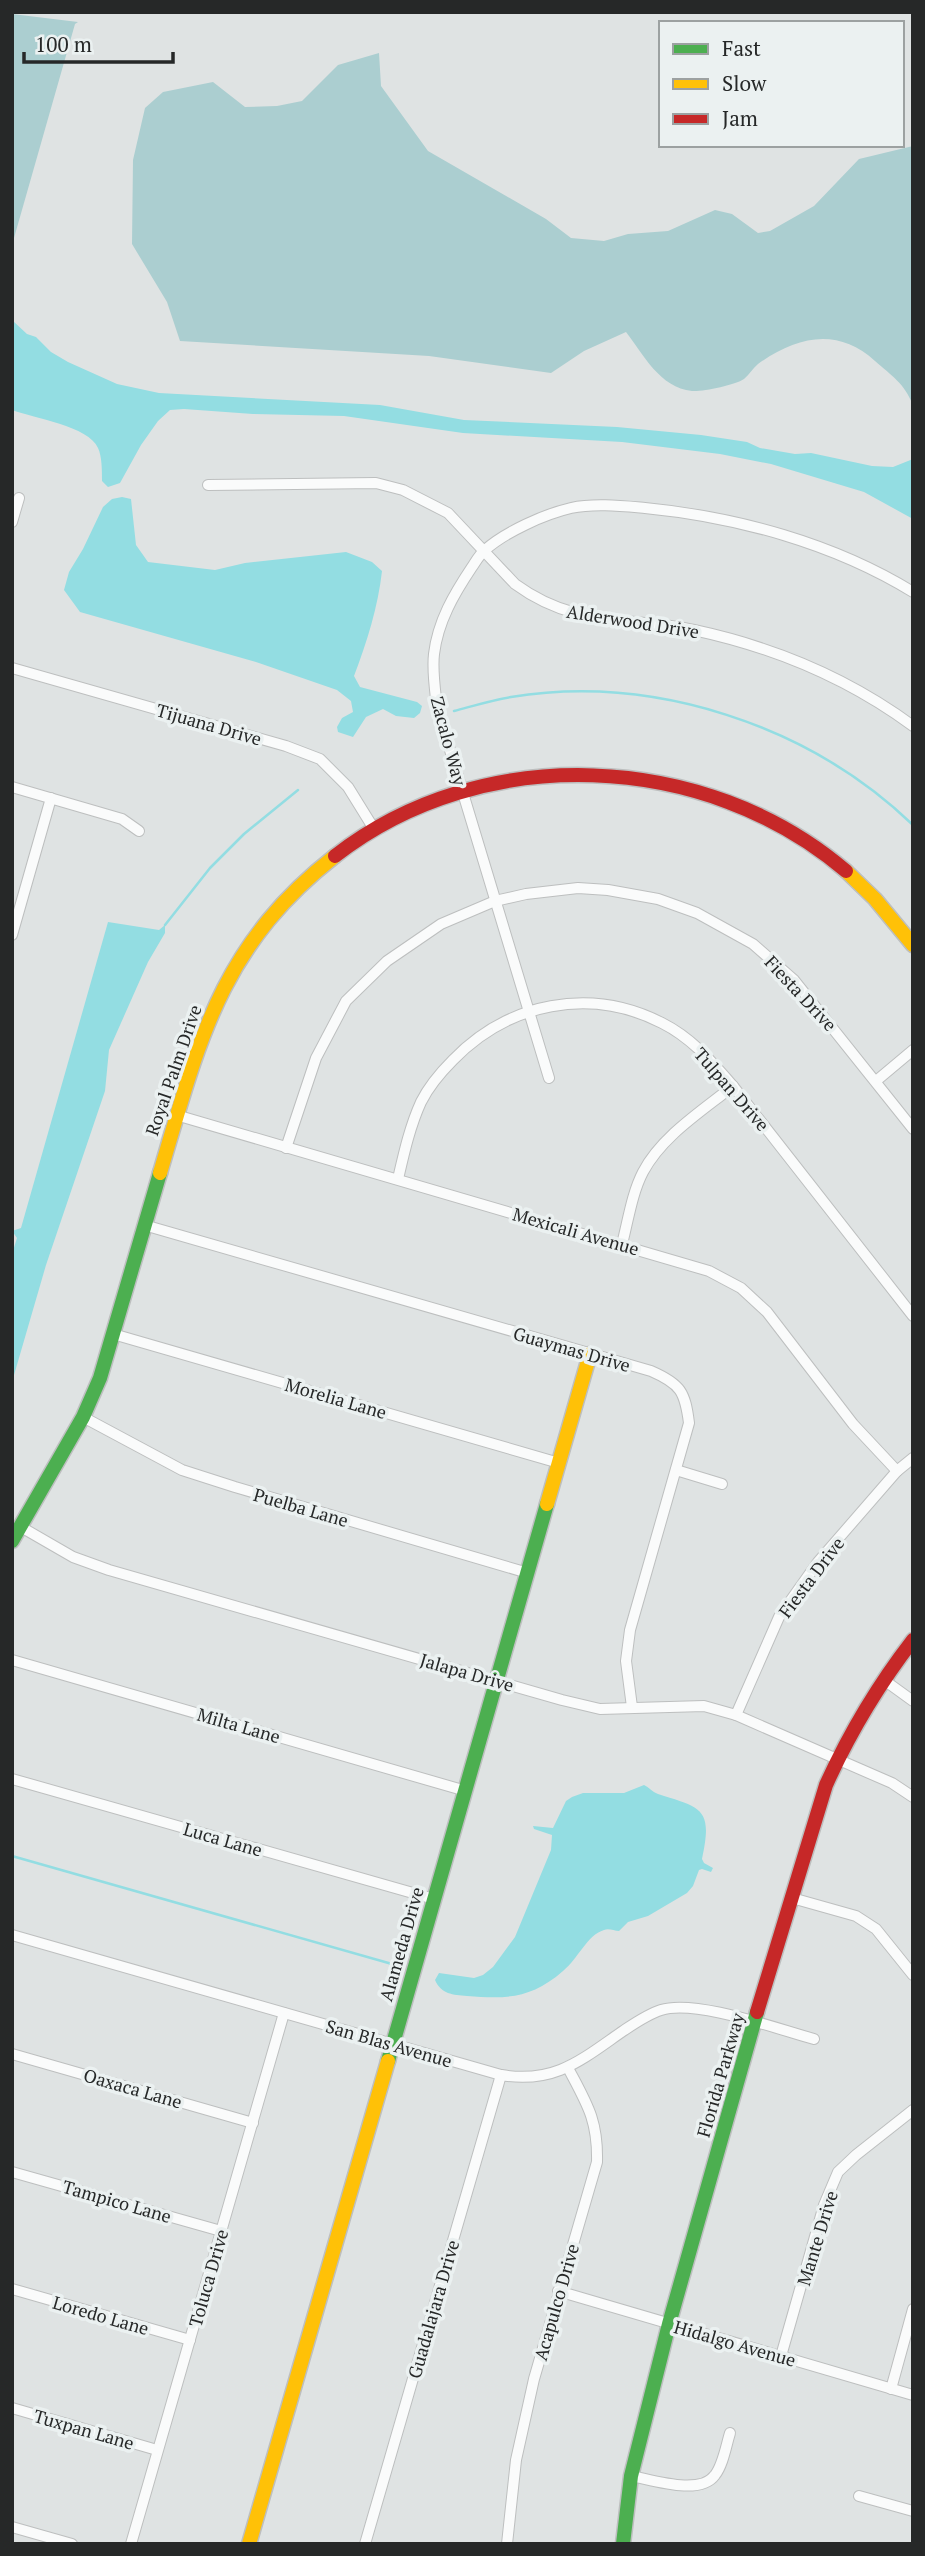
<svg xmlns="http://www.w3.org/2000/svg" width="925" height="2556" viewBox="0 0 925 2556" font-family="'PT Serif',serif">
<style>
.green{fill:#abced0}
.water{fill:#93dde2}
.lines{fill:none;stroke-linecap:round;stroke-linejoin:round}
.stream{stroke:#93dde2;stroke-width:2.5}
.street-casing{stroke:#bdbfbf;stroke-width:12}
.fast-casing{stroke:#bdbfbf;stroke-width:17}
.slow-casing{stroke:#bdbfbf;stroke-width:17}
.jam-casing{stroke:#bdbfbf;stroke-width:17}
.street{stroke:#fafbfb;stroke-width:10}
.fast{stroke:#4caf50;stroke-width:14}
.slow{stroke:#ffc107;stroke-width:14}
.jam{stroke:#c62828;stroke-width:14}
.labels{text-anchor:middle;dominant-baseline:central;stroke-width:7;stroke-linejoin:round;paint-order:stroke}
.street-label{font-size:18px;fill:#262828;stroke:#ebf1f1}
</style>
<rect width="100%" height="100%" fill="#dfe3e3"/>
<g class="green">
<path d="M12,14L78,22L75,24L12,245Z"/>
<path d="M379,53L381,86L428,151L546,219L571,238L604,241L628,234L668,231L715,210L732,214L758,233L770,231L814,206L859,159L913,146V405C904,383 892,376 875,361C838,327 797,336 758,364C753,368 749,375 744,379C735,385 702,392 692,391C660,388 643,354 626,332L584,351L551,373L429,356L180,341L167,302L132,244L133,160L145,108L163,92L213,82L245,107L277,106L302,101L338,65Z"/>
</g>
<g class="water">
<path d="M13,321L27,334L36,337L51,352L68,362L117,384L159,393L380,405L464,420L617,427L701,435L747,442L760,448L795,454L811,453L872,466L893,467L913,459V519L864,492L771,464L720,454L622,442L463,433L344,416L253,414L184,409L170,410L158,421L141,445L120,483L108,487L102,481C102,471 102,456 98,448C89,426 33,418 12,410Z"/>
<path d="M122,497L131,499L136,545L148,562L215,570L245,563L346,552L372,562L382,571C378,607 367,642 354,676L360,687L417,702L422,706L420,713L414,718L396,716L383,709L366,717L353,737L338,732L337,727L342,718L353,712L351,701L337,690L256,662L80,612L64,590L69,572L83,549L103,507L112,499Z"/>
<path d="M108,922L159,930L165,925V933L148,962L109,1050L105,1091L46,1265L12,1382V1254L17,1238L12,1231L21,1228Z"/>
<path d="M644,1785C649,1787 652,1792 658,1794C702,1808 713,1808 702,1859L704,1863L713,1868L711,1872L702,1869L699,1870L693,1886L687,1893L648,1916L628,1922L619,1931C614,1931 609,1928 604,1930C587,1935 578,1959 563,1971C531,1999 506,1999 467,1996C453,1995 441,1994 435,1980L439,1973L474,1978L483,1975L493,1967L515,1937L551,1850L552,1835L534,1829L533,1826L553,1828L566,1801L572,1797L583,1793H624Z"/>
</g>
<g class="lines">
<g class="stream">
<path d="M454,711C473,706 492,700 511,697C654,674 809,725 913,825"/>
<path d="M165,925L210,868L244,834L298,790"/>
<path d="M12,1856L392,1964"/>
</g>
<g class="street-casing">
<g id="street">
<path d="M208,485L376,483L403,490L448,513L515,584C575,628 626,616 694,630C773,647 848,678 913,726"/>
<path d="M12,522L19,498"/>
<path d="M12,668L286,746L320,759L348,787L374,829"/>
<path d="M12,787L122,819L139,831"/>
<path d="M12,935L51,798"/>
<path d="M549,1078L437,707C435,689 432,671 434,654C438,621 454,594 472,567C476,561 480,554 485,550C505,532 545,514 571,508C594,503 622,506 645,508C737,517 833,543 913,592"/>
<path d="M876,1081L913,1050"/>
<path d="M176,1115L709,1271L741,1288L767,1312L853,1424L897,1471"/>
<path d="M286,1148L316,1058L346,1001L387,961L441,924L495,901L526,894L578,888L608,890L658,899L697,913L753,944L794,980L913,1129"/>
<path d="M398,1179C404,1153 410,1126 421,1102C429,1086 440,1073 453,1060C508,1003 590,986 662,1023C692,1038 712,1062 733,1086L913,1316"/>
<path d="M144,1225L651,1371C681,1384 685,1392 689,1423L630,1630L626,1661L632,1707"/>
<path d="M622,1244C628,1221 632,1193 643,1172C662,1136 702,1111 733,1086"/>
<path d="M113,1334L559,1463"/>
<path d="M83,1417L182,1470L235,1487L528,1573"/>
<path d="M676,1470L722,1484"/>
<path d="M21,1527L73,1557L109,1570L562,1700L600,1709L704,1706L736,1715L892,1783L913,1797"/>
<path d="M12,1660L466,1791"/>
<path d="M884,1680L913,1701"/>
<path d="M736,1715L779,1617L818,1562L897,1471L913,1458"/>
<path d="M12,1779L434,1899"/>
<path d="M792,1898L856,1916L876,1929L913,1975"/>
<path d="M12,1935L501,2075C555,2084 581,2060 623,2031C635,2023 648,2014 661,2010C696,1999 777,2029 814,2039"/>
<path d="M12,2054L253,2123"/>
<path d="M12,2172L221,2231"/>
<path d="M12,2289L190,2340"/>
<path d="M558,2291L913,2395"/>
<path d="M781,2356L824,2205L838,2172L856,2155L913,2110"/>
<path d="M891,2389L913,2309"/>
<path d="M12,2408L157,2450"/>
<path d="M631,2476C653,2480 700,2496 715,2475C723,2465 726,2446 730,2433"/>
<path d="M859,2496L913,2511"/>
<path d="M12,2527L72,2544"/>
<path d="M131,2544L284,2013"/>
<path d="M365,2544L501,2075"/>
<path d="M507,2544L516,2460L534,2379L597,2162C598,2120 587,2104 568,2068"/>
</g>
</g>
<g class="fast-casing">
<g id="fast">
<path d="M12,1541L83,1417L100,1378L160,1173"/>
<path d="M388,2061L547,1504"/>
<path d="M623,2544L631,2476L669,2324L757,2012"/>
</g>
</g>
<g class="slow-casing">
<g id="slow">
<path d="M846,871L875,899L913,945"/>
<path d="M160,1173C199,1041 220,946 335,856"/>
<path d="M547,1504L590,1354"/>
<path d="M249,2544L388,2061"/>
</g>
</g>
<g class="jam-casing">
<g id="jam">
<path d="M335,856C482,741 706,751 846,871"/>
<path d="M757,2012L826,1785C849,1734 879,1684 913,1640"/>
</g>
</g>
<use href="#street" class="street"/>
<use href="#fast" class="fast"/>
<use href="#slow" class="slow"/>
<use href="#jam" class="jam"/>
</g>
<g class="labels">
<g class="street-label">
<text transform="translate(633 621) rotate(9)">Alderwood Drive</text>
<text transform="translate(209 724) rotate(16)">Tijuana Drive</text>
<text transform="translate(449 741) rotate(75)">Zacalo Way</text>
<text transform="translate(801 993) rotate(47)">Fiesta Drive</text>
<text transform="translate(173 1070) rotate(-71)">Royal Palm Drive</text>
<text transform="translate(732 1089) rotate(49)">Tulpan Drive</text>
<text transform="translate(576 1231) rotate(16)">Mexicali Avenue</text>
<text transform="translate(572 1349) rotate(16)">Guaymas Drive</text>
<text transform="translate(336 1398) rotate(16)">Morelia Lane</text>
<text transform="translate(301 1507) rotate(16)">Puelba Lane</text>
<text transform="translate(811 1577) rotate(-53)">Fiesta Drive</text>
<text transform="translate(467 1672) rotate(16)">Jalapa Drive</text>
<text transform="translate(239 1725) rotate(16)">Milta Lane</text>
<text transform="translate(223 1839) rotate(16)">Luca Lane</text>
<text transform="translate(401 1944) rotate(-74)">Alameda Drive</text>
<text transform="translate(389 2043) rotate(16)">San Blas Avenue</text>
<text transform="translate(720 2075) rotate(-74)">Florida Parkway</text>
<text transform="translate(133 2088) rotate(16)">Oaxaca Lane</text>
<text transform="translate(117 2201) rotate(16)">Tampico Lane</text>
<text transform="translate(817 2238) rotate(-73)">Mante Drive</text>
<text transform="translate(208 2278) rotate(-74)">Toluca Drive</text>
<text transform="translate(556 2302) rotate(-74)">Acapulco Drive</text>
<text transform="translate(433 2309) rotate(-74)">Guadalajara Drive</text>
<text transform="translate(101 2315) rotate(16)">Loredo Lane</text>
<text transform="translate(735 2343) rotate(16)">Hidalgo Avenue</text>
<text transform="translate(84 2429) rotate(16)">Tuxpan Lane</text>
</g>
</g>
<rect width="925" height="2556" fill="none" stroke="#262828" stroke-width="28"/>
<rect x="659" y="21" width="245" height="126" fill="#ebf1f1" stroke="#9ca1a1" stroke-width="2"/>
<rect x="673" y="44" width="35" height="10" fill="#4caf50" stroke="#9ca1a1" stroke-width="2"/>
<text x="722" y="56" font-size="21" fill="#262828">Fast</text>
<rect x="673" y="79" width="35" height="10" fill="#ffc107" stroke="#9ca1a1" stroke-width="2"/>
<text x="722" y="91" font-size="21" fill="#262828">Slow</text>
<rect x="673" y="114" width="35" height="10" fill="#c62828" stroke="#9ca1a1" stroke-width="2"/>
<text x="722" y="126" font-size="21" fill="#262828">Jam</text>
<path d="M24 52v10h149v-10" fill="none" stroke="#262828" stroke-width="3.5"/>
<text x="35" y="52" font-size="21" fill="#262828" stroke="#ebf1f1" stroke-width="5" paint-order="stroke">100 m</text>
</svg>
